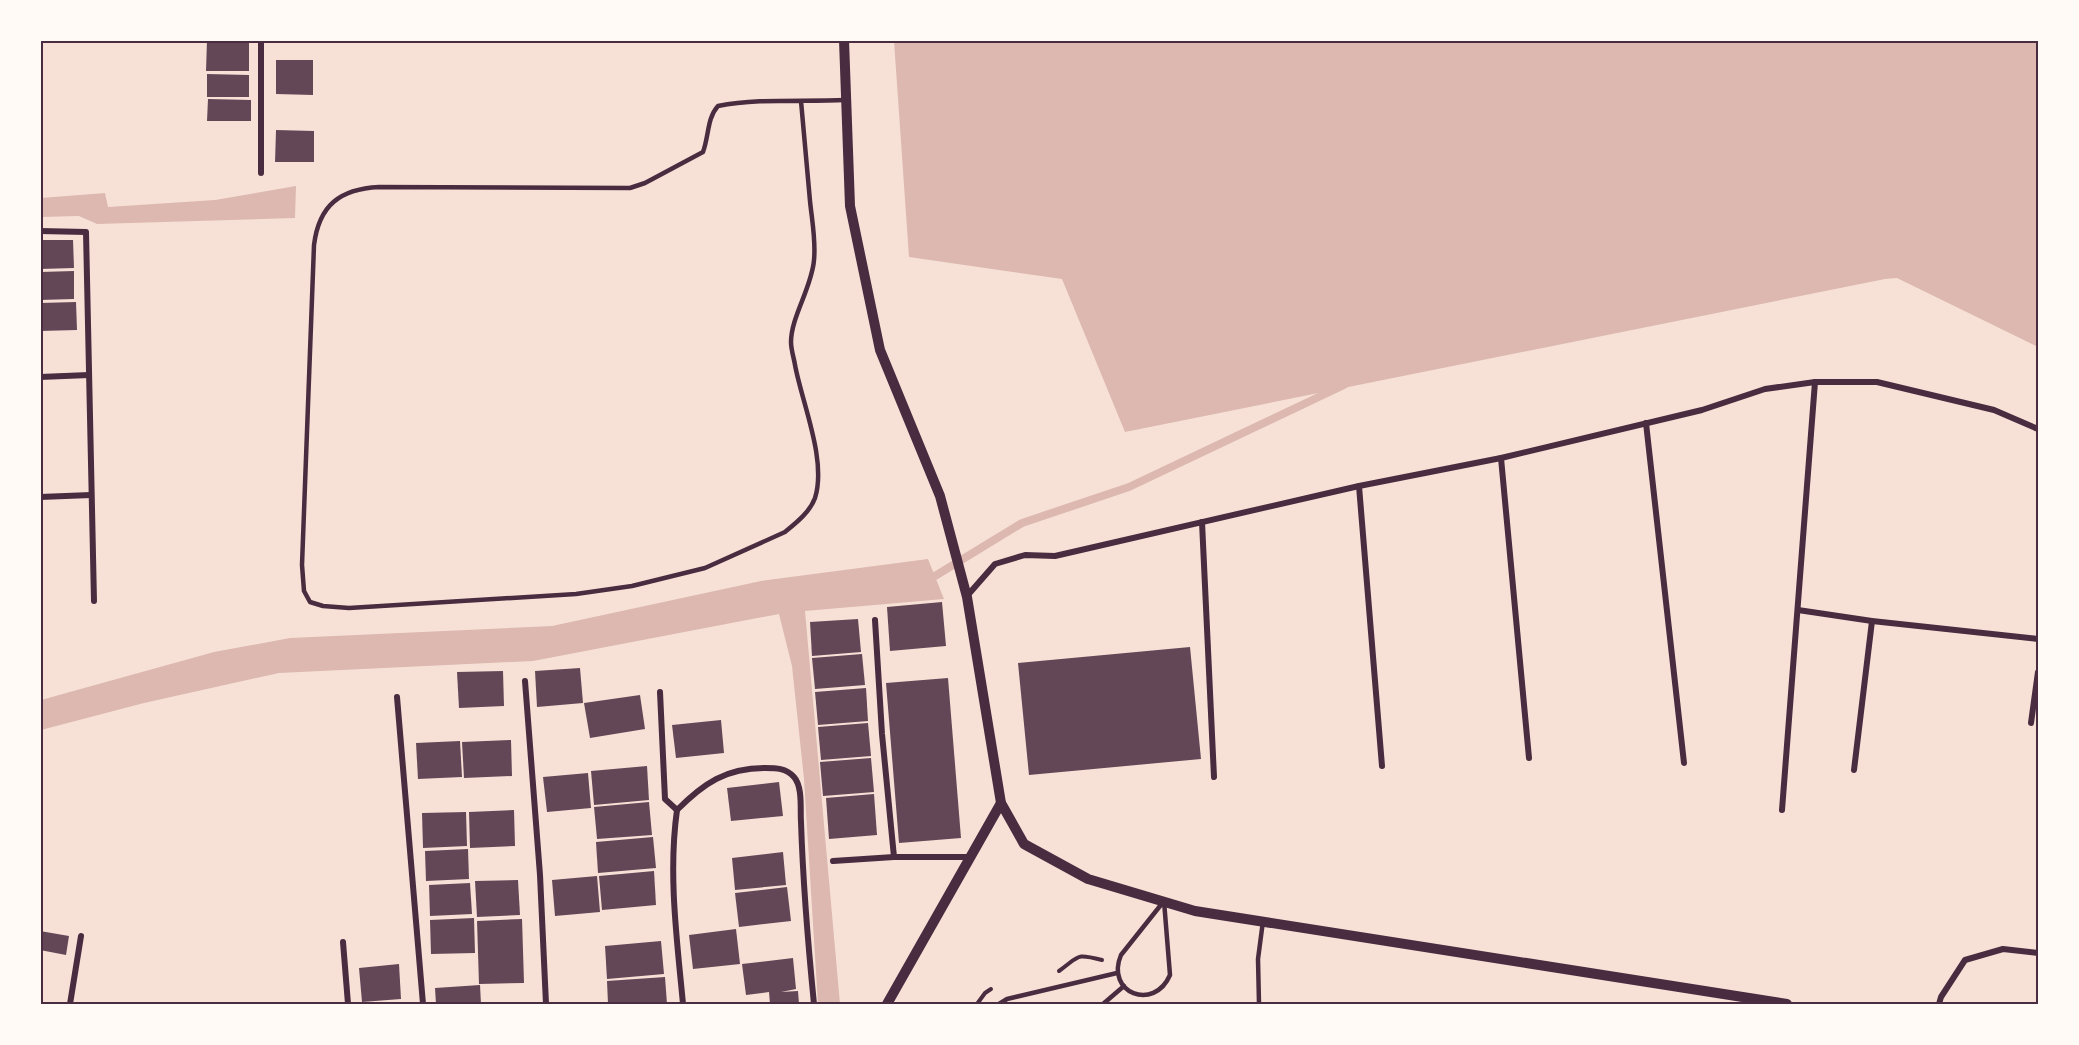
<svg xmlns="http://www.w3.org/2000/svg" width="2079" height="1045" viewBox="0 0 2079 1045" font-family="'Sofia Sans Condensed',sans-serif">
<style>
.water{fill:#dcb8b0}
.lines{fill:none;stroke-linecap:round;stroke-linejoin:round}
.stream{stroke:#dcb8b0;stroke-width:8}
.building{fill:#644757}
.path{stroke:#4a2c40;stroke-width:4}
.service{stroke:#4a2c40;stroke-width:4.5}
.minor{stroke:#4a2c40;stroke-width:6}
.tertiary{stroke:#4a2c40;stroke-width:10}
.neatline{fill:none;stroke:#4a2c40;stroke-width:2}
</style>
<rect width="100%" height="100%" fill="#f7e1d7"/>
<g class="water">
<path d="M894,41H2038V347L1897,278L1885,279L1125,432L1062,279L909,257Z"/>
<path d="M296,186L295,218L97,224L79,216L41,217V198L105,193L108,207L215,200Z"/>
<path d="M928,559L944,599L805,611L840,1004H818L804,779L792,666L779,614L533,661L279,673L144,703L41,730V700L214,652L290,638L552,626L761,581Z"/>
</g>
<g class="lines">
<path class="stream" d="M926,577L935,576L1022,523L1129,487L1344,385"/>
</g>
<g class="building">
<path d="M207,40H249V71H206Z"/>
<path d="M276,60H313V95L276,94Z"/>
<path d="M207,74L249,75V97H207Z"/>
<path d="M208,99L251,100V121H207Z"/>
<path d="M276,130L314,131V162H275Z"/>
<path d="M40,240H73L74,268L40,269Z"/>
<path d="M74,271V299L40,300V272Z"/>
<path d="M76,302L77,330L40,331V303Z"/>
<path d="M942,602L946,646L890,651L887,607Z"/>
<path d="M858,619L861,652L812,656L810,622Z"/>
<path d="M1190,647L1201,759L1029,775L1018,663Z"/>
<path d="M862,654L865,685L815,689L812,658Z"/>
<path d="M580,668L583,703L537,707L535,671Z"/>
<path d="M503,671L504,706L459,708L457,672Z"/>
<path d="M948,678L961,838L899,843L886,683Z"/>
<path d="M866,688L868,721L818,725L815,692Z"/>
<path d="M640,695L645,729L590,738L584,703Z"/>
<path d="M721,720L724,753L676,758L672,725Z"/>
<path d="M868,723L871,756L821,760L818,727Z"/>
<path d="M511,740L512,776L464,778L462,742Z"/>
<path d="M460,741L462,777L418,779L416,743Z"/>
<path d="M871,758L874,792L823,796L820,762Z"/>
<path d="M647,766L649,800L594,805L591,771Z"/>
<path d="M588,773L591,808L547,812L543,777Z"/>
<path d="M779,782L783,816L731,821L727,788Z"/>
<path d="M874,794L877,835L829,839L826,798Z"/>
<path d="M649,802L652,835L597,839L594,807Z"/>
<path d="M514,810L515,846L470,848L469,812Z"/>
<path d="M466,812L467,846L423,848L422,813Z"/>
<path d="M653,837L656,868L598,873L596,842Z"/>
<path d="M468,849L469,879L426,881L425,851Z"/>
<path d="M783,852L786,885L735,890L732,858Z"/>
<path d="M654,871L656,905L602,910L599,876Z"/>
<path d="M597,876L600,912L555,916L552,880Z"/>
<path d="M518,880L520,915L477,917L475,881Z"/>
<path d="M470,883L472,914L430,916L429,885Z"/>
<path d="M787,887L791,921L739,927L735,893Z"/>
<path d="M474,918L475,953L431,954L430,920Z"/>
<path d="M522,919L524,983L479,984L477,921Z"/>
<path d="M736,929L740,964L693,969L689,935Z"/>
<path d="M40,931L69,936L66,955L40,950Z"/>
<path d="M661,941L664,974L607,979L605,946Z"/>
<path d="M793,958L796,989L781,992L798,991L799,1004H770L769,992L746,995L742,964Z"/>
<path d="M399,964L401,999L362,1002L359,968Z"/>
<path d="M665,977L667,1004H608L607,981Z"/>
<path d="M480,985L481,1004H436L435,988Z"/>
</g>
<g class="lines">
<g class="path">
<path d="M1059,971C1080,956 1075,953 1102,960"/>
<path d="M977,1004L985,993L991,989"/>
</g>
<g class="service">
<path d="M801,101C804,135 807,168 810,201C812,221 816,240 814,260C812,287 791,317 791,342C791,350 794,358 795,365C802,403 827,460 815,498C810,512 796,523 785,532L705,568L632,586L576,594L349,608L323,606L310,602L304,591L302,565L314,245C319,205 340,189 379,187L630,188L645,183L703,152C709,136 707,118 718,106C759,98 803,102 845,100"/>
<path d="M1164,901L1170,975C1154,1012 1105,993 1121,955Z"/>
<path d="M999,1004L1007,999L1117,973"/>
<path d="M1103,1004L1124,986"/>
<path d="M1259,1004L1258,959L1263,921"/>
</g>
<g class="minor">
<path d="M261,40V173"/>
<path d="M40,231L86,232L94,601"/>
<path d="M40,377L89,375"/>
<path d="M1646,423L1684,763"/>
<path d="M1501,458L1529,758"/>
<path d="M1359,486L1382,766"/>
<path d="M40,497L91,495"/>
<path d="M1202,522L1214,777"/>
<path d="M967,596L995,564L1025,555L1055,556L1359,486L1501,458L1702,410L1765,389L1815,382H1877L1994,410L2038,429"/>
<path d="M1798,610L1872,621L2038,639"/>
<path d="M875,620L882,734L894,857"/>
<path d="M525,681L540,875L546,1004"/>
<path d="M660,692L665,799L677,810"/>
<path d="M397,697L423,1004"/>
<path d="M2031,723L2038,672"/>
<path d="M1854,770L1872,621"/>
<path d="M1782,810L1815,382"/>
<path d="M833,861L894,857H970"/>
<path d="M343,942L348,1004"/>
<path d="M70,1004L81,936"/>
<path d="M683,1004C677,940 668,874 677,810C704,783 726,768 765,768C776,768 786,768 794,777C803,787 800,810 801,822C803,883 808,944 814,1004"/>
<path d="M1939,1004L1941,997L1965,960L2003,949L2038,953"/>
</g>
<g class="tertiary">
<path d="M844,40L850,206L880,350L940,496L967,597L1001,803L1024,844L1088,879L1195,911L1787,1004"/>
<path d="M887,1004L1001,803"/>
</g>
</g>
<rect width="2079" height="1045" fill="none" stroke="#fffaf5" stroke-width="84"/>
<rect x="42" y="42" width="1995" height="961" class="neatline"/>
</svg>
